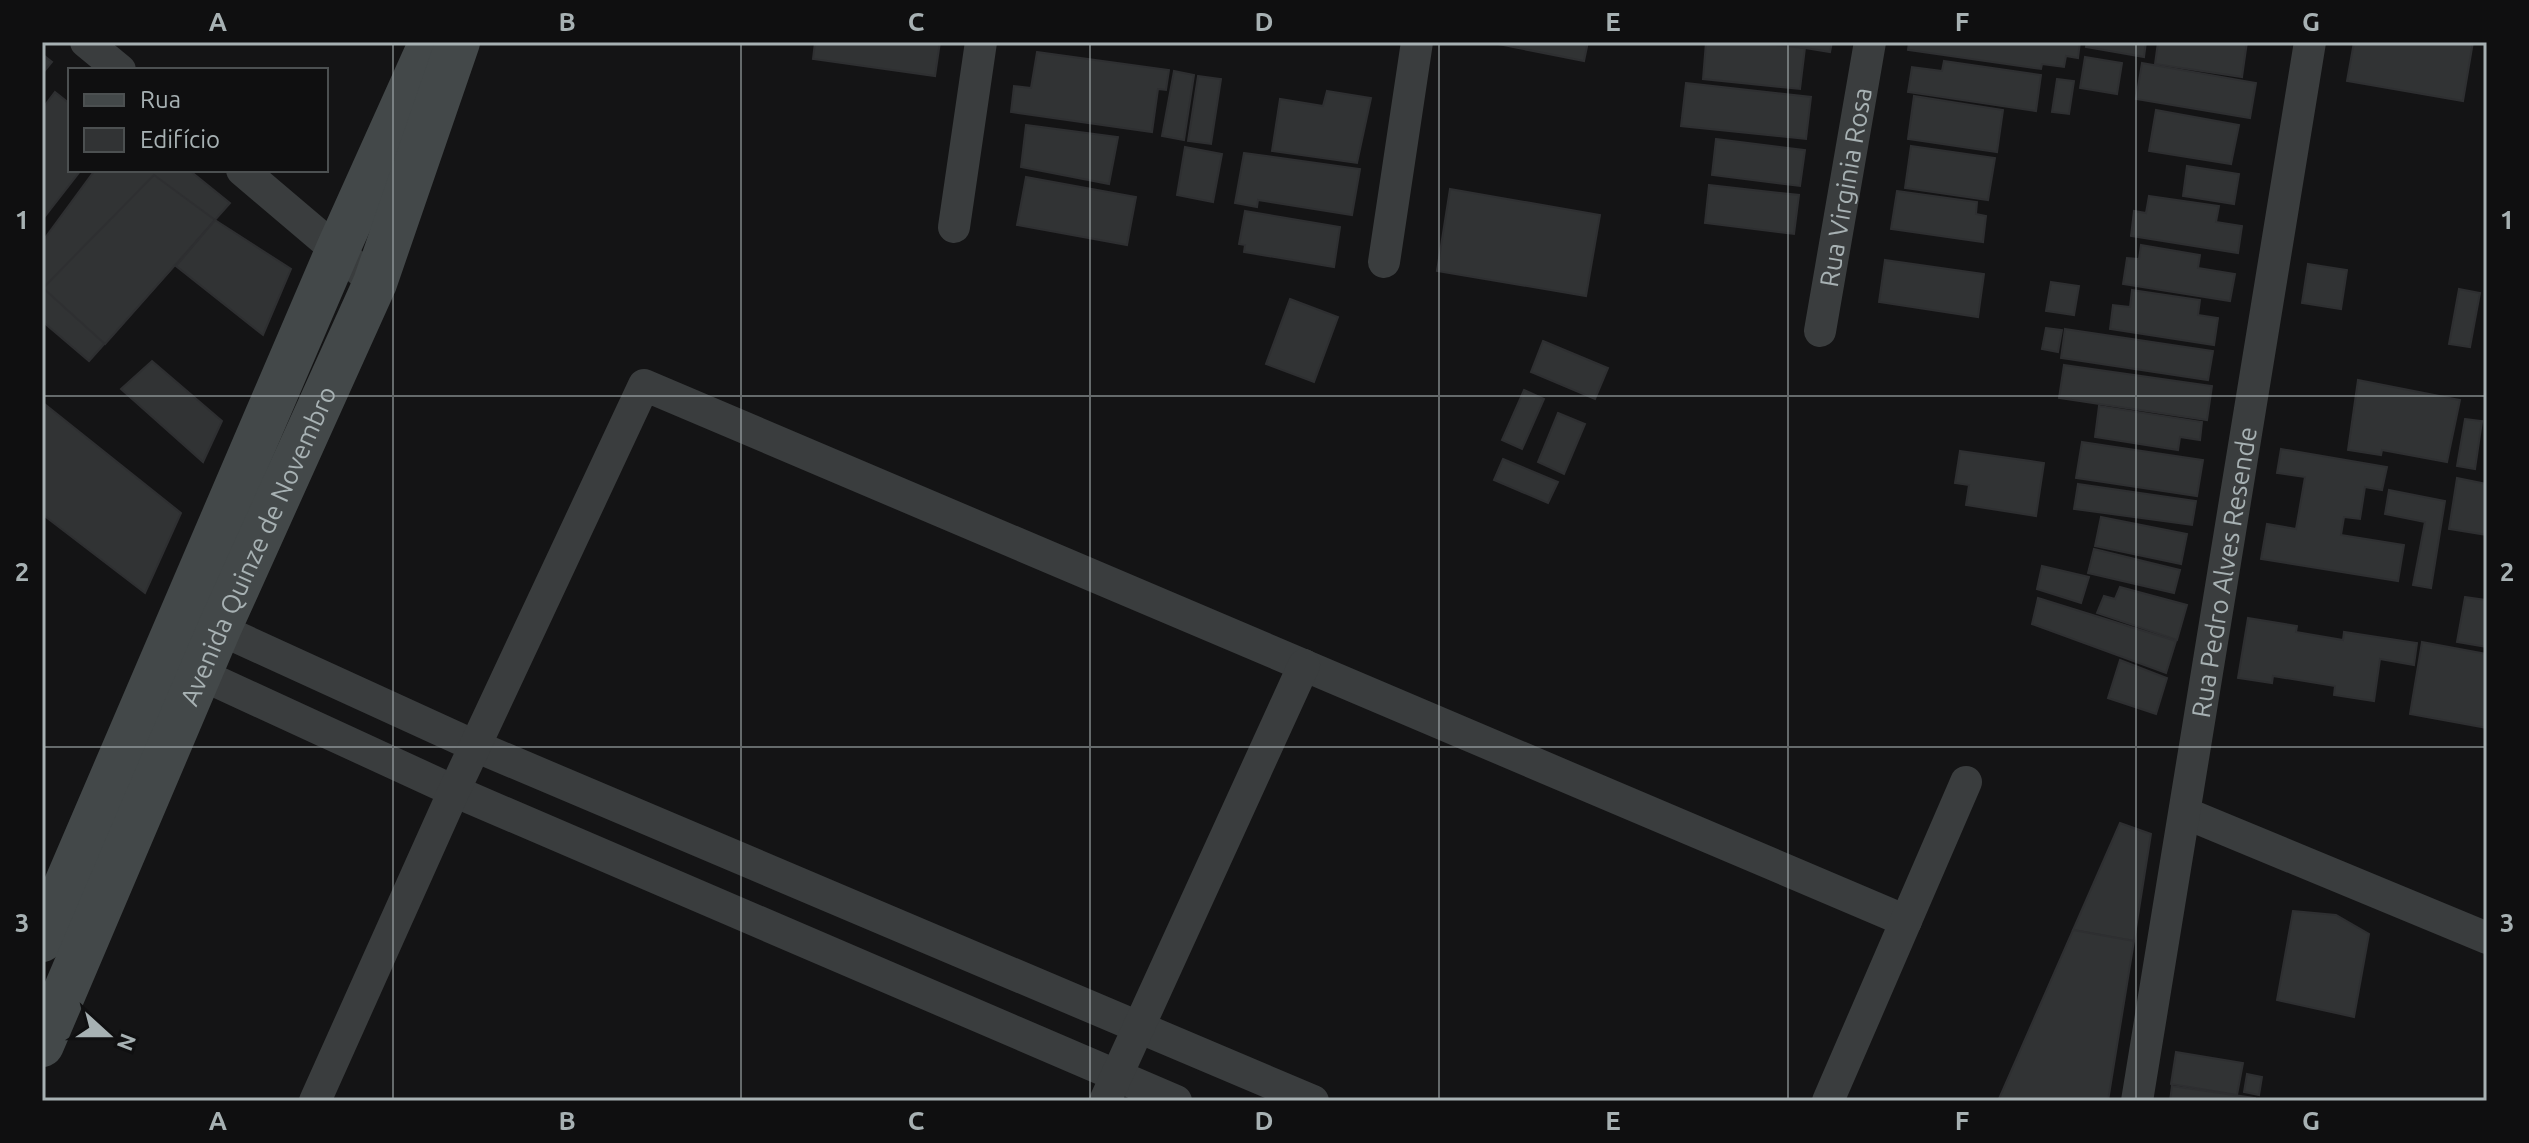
<svg xmlns="http://www.w3.org/2000/svg" width="2529" height="1143" viewBox="0 0 2529 1143" font-family="Ubuntu,sans-serif">
<style>
.building{fill:#313334;stroke:#2e2f31;stroke-width:2}
.lines{fill:none;stroke-linecap:round;stroke-linejoin:round}
.street{stroke:#3a3d3e;stroke-width:32}
.secondary{stroke:#434849;stroke-width:44}
.grid{fill:none;stroke:#a7b1b3;stroke-width:2;stroke-opacity:0.55}
.labels{text-anchor:middle;dominant-baseline:central;stroke-width:7;stroke-linejoin:round;paint-order:stroke}
.street-label{font-size:26px;fill:#a7b1b3;stroke:#0f0f10}
.neatline{fill:none;stroke:#a7b1b3;stroke-width:3}
.grid-label{font-size:26px;text-anchor:middle;font-weight:bold;fill:#a7b1b3}
</style>
<rect width="100%" height="100%" fill="#141415"/>
<g class="building">
<path d="M815,42H940L935,76L813,59Z"/>
<path d="M1488,42H1588L1584,61Z"/>
<path d="M1706,42H1747L1805,48L1800,89L1703,79Z"/>
<path d="M1769,42H1832L1830,52Z"/>
<path d="M1909,42H2080L2078,58L2066,56L2064,67L2042,64L2041,69L1908,50Z"/>
<path d="M2087,42H2146L2144,57L2086,47Z"/>
<path d="M2158,42H2247L2242,77L2155,64Z"/>
<path d="M2354,42H2473L2463,101L2347,81Z"/>
<path d="M1037,52L1169,70L1166,90L1158,89L1152,132L1011,112L1014,86L1031,88Z"/>
<path d="M42,54L52,62L42,74Z"/>
<path d="M2085,57L2122,63L2117,94L2080,88Z"/>
<path d="M1944,61L2041,75L2036,111L1908,92L1912,67L1942,71Z"/>
<path d="M2142,63L2256,83L2250,118L2136,99Z"/>
<path d="M1174,71L1194,75L1184,140L1162,136Z"/>
<path d="M1198,76L1221,79L1211,144L1188,141Z"/>
<path d="M2057,79L2074,81L2069,114L2052,112Z"/>
<path d="M1686,83L1811,97L1806,139L1681,126Z"/>
<path d="M1327,91L1371,98L1357,163L1272,151L1280,99L1323,106Z"/>
<path d="M55,92L70,104V170H81L42,220V109Z"/>
<path d="M1914,96L2003,110L1997,152L1908,139Z"/>
<path d="M2156,110L2239,125L2231,164L2149,151Z"/>
<path d="M1026,125L1118,137L1109,184L1021,167Z"/>
<path d="M1716,139L1805,150L1800,186L1712,175Z"/>
<path d="M1911,146L1995,158L1988,200L1905,188Z"/>
<path d="M1185,147L1222,154L1213,202L1177,195Z"/>
<path d="M1244,153L1360,169L1352,215L1258,200L1257,207L1235,203Z"/>
<path d="M2187,166L2239,174L2234,204L2183,196Z"/>
<path d="M95,170H189L230,203L89,361L42,321V242Z"/>
<path d="M154,175L215,220L105,344L43,288Z"/>
<path d="M1026,177L1136,197L1127,245L1017,225Z"/>
<path d="M1709,185L1799,195L1794,234L1705,223Z"/>
<path d="M1450,189L1600,215L1586,296L1437,271Z"/>
<path d="M1897,191L1977,202L1976,214L1986,216L1983,242L1891,229Z"/>
<path d="M2149,196L2219,206L2216,222L2242,226L2238,253L2131,236L2134,211L2146,213Z"/>
<path d="M1245,211L1340,227L1334,267L1244,252L1245,245L1239,244Z"/>
<path d="M215,220L291,269L263,335L176,266Z"/>
<path d="M2141,245L2200,255L2198,268L2235,274L2230,301L2123,284L2127,258L2139,259Z"/>
<path d="M1885,260L1984,274L1978,317L1879,302Z"/>
<path d="M2308,264L2347,270L2341,309L2302,303Z"/>
<path d="M2051,282L2079,286L2074,315L2046,311Z"/>
<path d="M2459,289L2480,293L2470,347L2449,344Z"/>
<path d="M2132,290L2200,300L2198,315L2218,318L2214,345L2110,329L2113,305L2130,307Z"/>
<path d="M1290,299L1338,317L1314,382L1266,364Z"/>
<path d="M2046,328L2062,330L2058,352L2042,349Z"/>
<path d="M2065,329L2213,351L2208,380L2061,358Z"/>
<path d="M1543,341L1608,368L1595,399L1531,372Z"/>
<path d="M152,361L222,421L203,462L121,389Z"/>
<path d="M2064,365L2212,386L2207,420L2059,398Z"/>
<path d="M2358,380L2460,400L2447,462L2382,450L2381,455L2348,450Z"/>
<path d="M1524,390L1544,399L1522,449L1502,440Z"/>
<path d="M42,402L181,513L145,593L42,514Z"/>
<path d="M2099,406L2202,422L2200,440L2180,437L2178,450L2095,437Z"/>
<path d="M1558,413L1585,424L1564,474L1538,462Z"/>
<path d="M2465,419L2482,421L2475,469L2457,466Z"/>
<path d="M2082,442L2203,460L2197,496L2076,478Z"/>
<path d="M2281,449L2387,467L2382,490L2365,487L2360,519L2344,517L2341,535L2404,545L2398,581L2261,559L2267,524L2296,529L2305,477L2277,473Z"/>
<path d="M1960,451L2044,463L2036,516L1966,505L1969,485L1955,483Z"/>
<path d="M1503,459L1558,482L1548,503L1494,480Z"/>
<path d="M2457,478L2487,484V535L2449,529Z"/>
<path d="M2078,484L2196,501L2192,525L2074,509Z"/>
<path d="M2389,490L2445,501L2431,588L2413,585L2425,522L2385,514Z"/>
<path d="M2101,517L2187,534L2181,564L2095,546Z"/>
<path d="M2094,549L2180,570L2174,593L2088,573Z"/>
<path d="M2042,566L2089,577L2081,603L2037,589Z"/>
<path d="M2120,587L2187,605L2177,640L2097,613L2104,596L2115,599Z"/>
<path d="M2465,597L2487,600V647L2457,642Z"/>
<path d="M2038,598L2176,641L2166,673L2032,624Z"/>
<path d="M2248,618L2297,626L2296,632L2343,640L2344,632L2417,643L2414,665L2380,659L2374,701L2334,695L2335,686L2273,676L2272,683L2238,678Z"/>
<path d="M2422,642L2487,654V728L2410,714Z"/>
<path d="M2120,660L2167,678L2156,714L2108,698Z"/>
<path d="M2120,823L2151,834L2134,941L2073,930Z"/>
<path d="M2293,911L2336,915L2369,934L2354,1017L2277,1000Z"/>
<path d="M2073,930L2134,941L2108,1101H1998Z"/>
<path d="M2176,1052L2243,1063L2237,1095L2171,1084Z"/>
<path d="M2247,1074L2262,1077L2259,1095L2244,1092Z"/>
<path d="M2172,1086L2255,1098V1101H2170Z"/>
</g>
<g class="lines">
<g class="street">
<path d="M86,42L120,70"/>
<path d="M242,170L375,283"/>
<path d="M954,227L981,42"/>
<path d="M1384,262L1417,42"/>
<path id="s1" d="M1820,331L1870,42"/>
<path d="M219,629L475,746L1313,1101"/>
<path d="M200,674L454,791L1176,1101"/>
<path d="M2185,813L2487,938"/>
<path d="M315,1101L454,791L644,385L1906,921"/>
<path d="M1105,1101L1304,665"/>
<path d="M1828,1101L1966,782"/>
<path id="s2" d="M2137,1101L2310,42"/>
</g>
<g class="secondary">
<path d="M42,940L338,249L431,42"/>
<path id="s3" d="M42,1045L219,629L375,283L458,42"/>
</g>
</g>
<path class="grid" d="M393,42V1101M741,42V1101M1090,42V1101M1439,42V1101M1788,42V1101M2136,42V1101M42,396H2487M42,747H2487"/>
<g class="labels">
<g class="street-label">
<text stroke="none"><textPath href="#s1" startOffset="146">Rua Virginia Rosa</textPath></text>
<text stroke="none"><textPath href="#s3" startOffset="544">Avenida Quinze de Novembro</textPath></text>
<text stroke="none"><textPath href="#s2" startOffset="536">Rua Pedro Alves Resende</textPath></text>
</g>
</g>
<rect width="2529" height="1143" fill="none" stroke="#0f0f10" stroke-width="88"/>
<rect x="68" y="68" width="260" height="104" fill="#0f0f10" stroke="#4c5051" stroke-width="2"/>
<rect x="84" y="94" width="40" height="12" fill="#434849" stroke="#4c5051" stroke-width="2"/>
<text x="140" y="108" font-size="24" fill="#a7b1b3">Rua</text>
<rect x="84" y="128" width="40" height="24" fill="#313334" stroke="#4c5051" stroke-width="2"/>
<text x="140" y="148" font-size="24" fill="#a7b1b3">Edifício</text>
<g transform="translate(108 1035) rotate(111)" stroke="#0f0f10" stroke-width="6" paint-order="stroke">
<path d="M0-6L14 30L0 20L-14 30Z" fill="#a7b1b3"/>
<text y="-12" font-size="22" font-weight="bold" text-anchor="middle" fill="#a7b1b3">N</text>
</g>
<rect x="44" y="44" width="2441" height="1055" class="neatline"/>
<g class="grid-label">
<text x="218" y="31">A</text>
<text x="567" y="31">B</text>
<text x="916" y="31">C</text>
<text x="1264" y="31">D</text>
<text x="1613" y="31">E</text>
<text x="1962" y="31">F</text>
<text x="2311" y="31">G</text>
<text x="22" y="229">1</text>
<text x="2507" y="229">1</text>
<text x="22" y="581">2</text>
<text x="2507" y="581">2</text>
<text x="22" y="932">3</text>
<text x="2507" y="932">3</text>
<text x="218" y="1130">A</text>
<text x="567" y="1130">B</text>
<text x="916" y="1130">C</text>
<text x="1264" y="1130">D</text>
<text x="1613" y="1130">E</text>
<text x="1962" y="1130">F</text>
<text x="2311" y="1130">G</text>
</g>
</svg>
